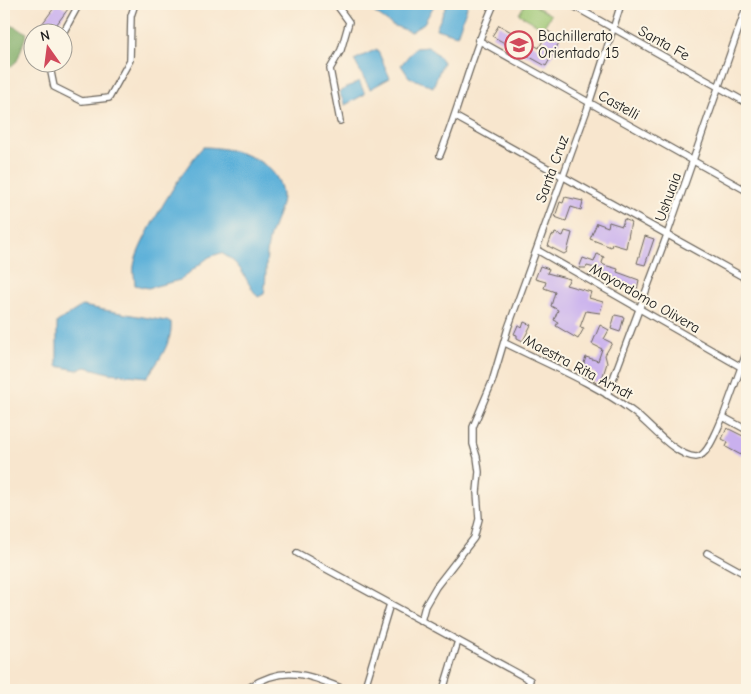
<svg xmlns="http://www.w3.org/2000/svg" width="751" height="694" viewBox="0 0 751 694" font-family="'Comic Neue',sans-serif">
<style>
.green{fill:#9cc673;stroke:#5c7148}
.forest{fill:#7dab65;stroke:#4c6440}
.water{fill:#5db1d9;stroke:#3c667a}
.building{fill:#c9b0ee}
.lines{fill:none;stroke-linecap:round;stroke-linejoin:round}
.street-casing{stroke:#69635a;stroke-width:8}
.street{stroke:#fff;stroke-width:5.5}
.labels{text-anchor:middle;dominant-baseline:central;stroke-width:4;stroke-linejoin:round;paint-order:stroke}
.poi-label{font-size:15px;fill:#1c1c1c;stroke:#fcf5e5;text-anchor:start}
.street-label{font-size:15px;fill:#1c1c1c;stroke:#fcf5e5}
</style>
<rect width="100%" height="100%" fill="#fcf5e5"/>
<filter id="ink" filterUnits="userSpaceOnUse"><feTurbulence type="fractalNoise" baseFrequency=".02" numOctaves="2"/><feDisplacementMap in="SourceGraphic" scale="10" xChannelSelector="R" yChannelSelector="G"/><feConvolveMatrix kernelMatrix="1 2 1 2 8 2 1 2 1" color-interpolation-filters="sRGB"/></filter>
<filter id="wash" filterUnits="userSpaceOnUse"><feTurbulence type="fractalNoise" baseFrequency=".0096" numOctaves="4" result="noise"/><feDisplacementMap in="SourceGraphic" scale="20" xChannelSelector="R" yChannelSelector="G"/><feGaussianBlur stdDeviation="1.12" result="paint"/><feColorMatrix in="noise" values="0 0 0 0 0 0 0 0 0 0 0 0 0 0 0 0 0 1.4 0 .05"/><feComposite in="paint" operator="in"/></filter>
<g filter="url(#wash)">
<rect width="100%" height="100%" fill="#f8e6ce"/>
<path class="green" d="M525,4H532L551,15L543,28L519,14Z"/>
<path class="forest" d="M11,25L27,33L17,61L4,72V27Z"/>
<g class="water">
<path d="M374,4H435L424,23L411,32L392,25L371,10Z"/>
<path d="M447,4H468L457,35L436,29Z"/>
<path d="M428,47L437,54L443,62L433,87L409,77L401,65L415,48Z"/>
<path d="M377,49L390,78L370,89L354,60Z"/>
<path d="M359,81L365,94L345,105L339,92Z"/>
<path d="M203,147C231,147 280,159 282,195C282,210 272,226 269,240C265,258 267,276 264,294L258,297C243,279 245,266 221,253L209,257L180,280L148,288L135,285C135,279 133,272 134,266C137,243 186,164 203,147Z"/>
<path d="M82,306L171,322C173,342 158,362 147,377L109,373L86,367L77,370L57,366V322Z"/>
</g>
<g id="blocks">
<g class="building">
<path d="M57,4L68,9L51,32H36Z"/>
<path d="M499,25L539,48L548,31L561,39L546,66L492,36Z"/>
<path d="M565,197L583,201L581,210L571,207L566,221L555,217L560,202L563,203Z"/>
<path d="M624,219L631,222L626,248L612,244L611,247L590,239L597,223L608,227L609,222L622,226Z"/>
<path d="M565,231L572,233L567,252L564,254L548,246L552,235L554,236L555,233L563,236Z"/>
<path d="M645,236L654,239L645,265L637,263Z"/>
<path d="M597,254L604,257L602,263L604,265L618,269L617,272L639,280L637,290L602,276L603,270L587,266L586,268H579L583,258L594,262Z"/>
<path d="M540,266L549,269L547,273L570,279L566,285L591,292L589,298L603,302L600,313L586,311L580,327L584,328L578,339L556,326L558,322L554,320L558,310L551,306L555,292L544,288L546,282L535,279Z"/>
<path d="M615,315L624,317L620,332L611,329Z"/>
<path d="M524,322L531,325L523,341L517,338V335L514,334L518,325L522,328Z"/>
<path d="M600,325L609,330L604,339L612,343L605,355L607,363L600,385L593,381L595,373L582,369L586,357L598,361L602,349L592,344Z"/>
<path d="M727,428L747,438V450L745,449L741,455L726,447L728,442L722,439Z"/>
</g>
</g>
</g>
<g filter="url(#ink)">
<use href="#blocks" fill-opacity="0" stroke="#69635a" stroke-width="1"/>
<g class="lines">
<g class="street-casing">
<g id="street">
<path d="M336,4L349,22L341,50L330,69L340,121"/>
<path d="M570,4L747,103"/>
<path d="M62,35L79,4"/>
<path d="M478,40L747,191"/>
<path d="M49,62L54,87L82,101L109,98L130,60L131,16L135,4"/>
<path d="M456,117L747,279"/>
<path d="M440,155C460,105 472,53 494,4"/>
<path d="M537,250L741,367"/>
<path d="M505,343C547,364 594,383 632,411C649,423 674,456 696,457C708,457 718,427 723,417L747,430"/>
<path d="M607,395L667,235L747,5"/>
<path d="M723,417L747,351"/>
<path d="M297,553L530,680L527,690"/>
<path d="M707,553L747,575"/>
<path d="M421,621L425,606L436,587L474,538L479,519L477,492L479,472L477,457L473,444V427L492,382L508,328L588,107L621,4"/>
<path d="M250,687C285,663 311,676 346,690"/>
<path d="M364,690L390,604"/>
<path d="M443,690L458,641"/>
</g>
</g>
<use href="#street" class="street"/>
</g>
</g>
<defs>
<g id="school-ring" transform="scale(1.4375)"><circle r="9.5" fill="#fcf5e5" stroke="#d1495b" stroke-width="1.5"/><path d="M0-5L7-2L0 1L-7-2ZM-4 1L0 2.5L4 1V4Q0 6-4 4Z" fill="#d1495b"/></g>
</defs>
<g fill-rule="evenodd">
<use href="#school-ring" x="519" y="45"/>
</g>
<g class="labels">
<g class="poi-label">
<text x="538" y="36">Bachillerato<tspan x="538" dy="17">Orientado 15</tspan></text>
</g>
<g class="street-label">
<text transform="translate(664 43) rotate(29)">Santa Fe</text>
<text transform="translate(619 105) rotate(29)">Castelli</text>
<text transform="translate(552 169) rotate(-70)">Santa Cruz</text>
<text transform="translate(668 197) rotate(-70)">Ushuaia</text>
<text transform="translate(645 298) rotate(30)">Mayordomo Olivera</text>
<text transform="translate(578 367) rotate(28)">Maestra Rita Arndt</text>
</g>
</g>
<rect width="751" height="694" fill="none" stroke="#fcf5e5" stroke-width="20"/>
<g transform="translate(48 48) rotate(346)"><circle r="24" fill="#fcf5e5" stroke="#a29e95"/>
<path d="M0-4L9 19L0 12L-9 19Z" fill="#d1495b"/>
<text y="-8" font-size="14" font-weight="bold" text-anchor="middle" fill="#1c1c1c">N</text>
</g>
</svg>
